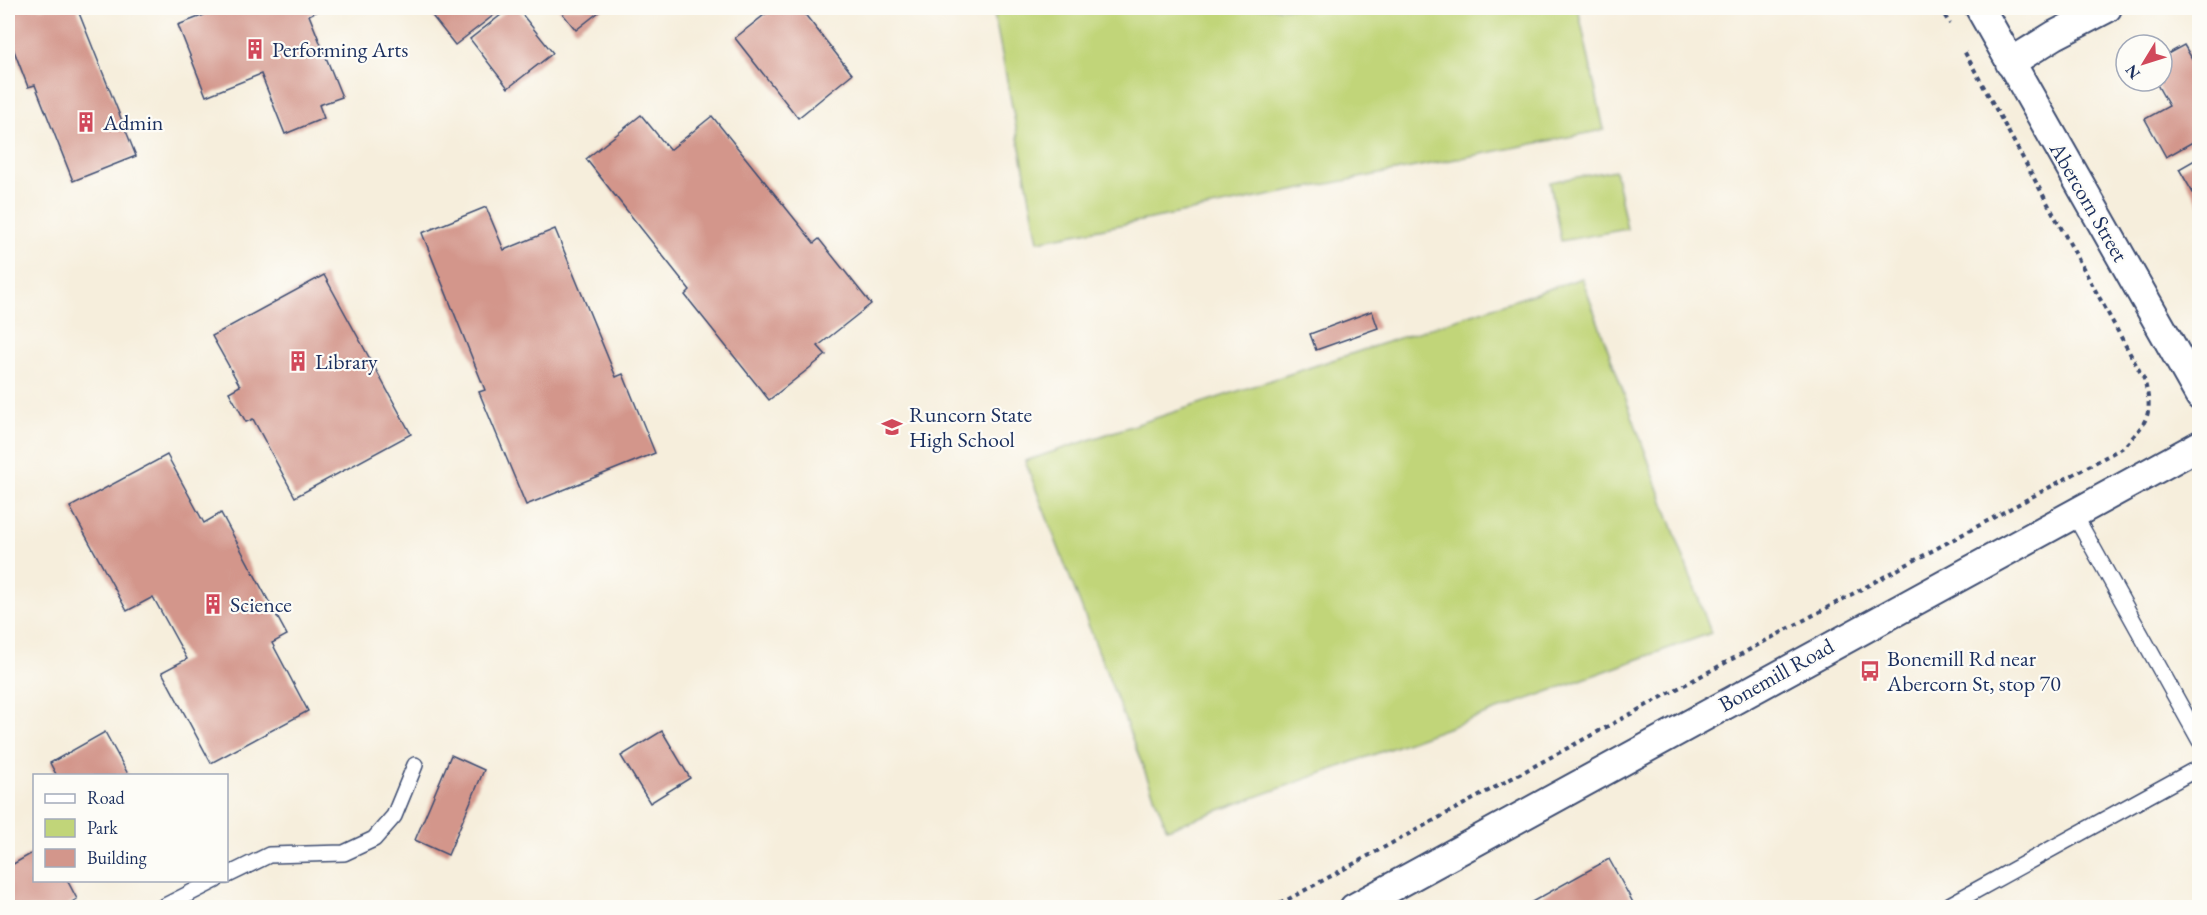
<svg xmlns="http://www.w3.org/2000/svg" width="2207" height="915" viewBox="0 0 2207 915" font-family="'EB Garamond',serif">
<style>
.green{fill:#c1d579;stroke:#6e826c;stroke-width:1.5}
.building{fill:#d3968b}
.lines{fill:none;stroke-linecap:round;stroke-linejoin:round}
.lane-casing{stroke:#3c4c71;stroke-width:18}
.street-casing{stroke:#3c4c71;stroke-width:32}
.path{stroke:#3c4c71;stroke-width:4;stroke-dasharray:4.5 4.5;stroke-linecap:butt}
.lane{stroke:#fff;stroke-width:15}
.street{stroke:#fff;stroke-width:28}
.labels{text-anchor:middle;dominant-baseline:central;stroke-width:4.5;stroke-linejoin:round;paint-order:stroke}
.poi-label{font-size:22px;fill:#1b2f5e;stroke:#fdfcf7;text-anchor:start}
.street-label{font-size:22px;fill:#1b2f5e;stroke:#fdfcf7}
</style>
<rect width="100%" height="100%" fill="#fdfcf7"/>
<filter id="ink" filterUnits="userSpaceOnUse"><feTurbulence type="fractalNoise" baseFrequency=".0167" numOctaves="2"/><feDisplacementMap in="SourceGraphic" scale="12" xChannelSelector="R" yChannelSelector="G"/><feConvolveMatrix kernelMatrix="1 2 1 2 8 2 1 2 1" color-interpolation-filters="sRGB"/></filter>
<filter id="wash" filterUnits="userSpaceOnUse"><feTurbulence type="fractalNoise" baseFrequency=".008" numOctaves="4" result="noise"/><feDisplacementMap in="SourceGraphic" scale="24" xChannelSelector="R" yChannelSelector="G"/><feGaussianBlur stdDeviation="1.35" result="paint"/><feColorMatrix in="noise" values="0 0 0 0 0 0 0 0 0 0 0 0 0 0 0 0 0 1.4 0 .05"/><feComposite in="paint" operator="in"/></filter>
<g filter="url(#wash)">
<rect width="100%" height="100%" fill="#f6eedc"/>
<g class="green">
<path d="M993,8H1578L1604,130L1038,241Z"/>
<path d="M1615,170L1627,229L1561,241L1550,182Z"/>
<path d="M1582,278L1711,633L1167,829L1025,461Z"/>
</g>
<g id="blocks">
<g class="building">
<path d="M8,8H77L136,156L73,181L35,85L28,87L8,35V32L13,29Z"/>
<path d="M201,8H323L309,15L342,97L319,105L324,118L285,134L261,74L206,96L178,25L204,15Z"/>
<path d="M426,8H503L455,45Z"/>
<path d="M510,8H517L553,53L508,88L470,39Z"/>
<path d="M558,8H604L576,30Z"/>
<path d="M773,8H800L852,74L798,118L735,38Z"/>
<path d="M2184,45L2200,72V138L2166,157L2145,119L2169,106L2155,81H2162V57Z"/>
<path d="M641,115L670,150L712,116L814,243L819,239L871,304L818,346L826,355L769,400L685,295L690,290L586,159Z"/>
<path d="M2200,157V205L2179,169Z"/>
<path d="M486,207L504,250L555,229L616,377L623,374L655,453L526,505L479,392L485,390L422,233Z"/>
<path d="M324,275L411,434L295,497L253,419L246,422L229,392L240,386L212,336Z"/>
<path d="M1372,311L1378,328L1316,350L1310,334Z"/>
<path d="M167,455L204,523L221,513L287,635L272,643L308,711L211,763L162,672L187,659L153,597L127,611L70,507Z"/>
<path d="M662,731L690,778L650,803L621,756Z"/>
<path d="M105,732L129,776H57L50,763Z"/>
<path d="M451,755L484,770L448,855L415,840Z"/>
<path d="M34,852V880H67L77,899L63,908H8V867Z"/>
<path d="M1609,859L1636,908H1521Z"/>
</g>
</g>
</g>
<g filter="url(#ink)">
<use href="#blocks" fill-opacity="0" stroke="#3c4c71" stroke-width="1.5"/>
<g class="lines">
<g class="lane-casing">
<g id="lane">
<path d="M2073,512L2200,741"/>
<path d="M226,876L269,855L344,853L374,839L394,816L415,765"/>
<path d="M161,908L216,880"/>
<path d="M1944,908L2200,767"/>
</g>
</g>
<g class="street-casing">
<g id="street">
<path d="M1980,8L2200,396"/>
<path d="M2010,63L2055,35L2107,8"/>
<path d="M1354,908L2200,445"/>
</g>
</g>
<g class="path">
<path d="M1940,8L1950,24"/>
<path d="M1272,908L2124,447C2148,420 2154,415 2144,379L1963,49"/>
</g>
<use href="#lane" class="lane"/>
<use href="#street" class="street"/>
</g>
</g>
<defs>
<g id="building-bare" transform="scale(1.62)"><path d="M-4-6H4V6H1V3H-1V6H-4ZM-2.5-4.3h1.7v1.8h-1.7ZM.8-4.3h1.7v1.8H.8ZM-2.5-1h1.7V.8h-1.7ZM.8-1h1.7V.8H.8Z" fill="#d1495b" stroke="#fdfcf7" stroke-width="2.5" paint-order="stroke"/></g>
<g id="school-bare" transform="scale(1.62)"><path d="M0-5L7-2L0 1L-7-2ZM-4 1L0 2.5L4 1V4Q0 6-4 4Z" fill="#d1495b" stroke="#fdfcf7" stroke-width="2.5" paint-order="stroke"/></g>
<g id="bus-bare" transform="scale(1.62)"><path d="M-5-6H5V4H4V6H2V4H-2V6H-4V4H-5ZM-3.5-4V0h7V-4ZM-3.5 1.2v1.5H-2V1.2ZM2 1.2v1.5H3.5V1.2Z" fill="#d1495b" stroke="#fdfcf7" stroke-width="2.5" paint-order="stroke"/></g>
</defs>
<g fill-rule="evenodd">
<use href="#building-bare" x="255" y="49"/>
<use href="#building-bare" x="86" y="122"/>
<use href="#building-bare" x="298" y="361"/>
<use href="#school-bare" x="892" y="427"/>
<use href="#building-bare" x="213" y="604"/>
<use href="#bus-bare" x="1870" y="671"/>
</g>
<g class="labels">
<g class="poi-label">
<text x="272" y="49">Performing Arts</text>
<text x="103" y="122">Admin</text>
<text x="315" y="361">Library</text>
<text x="909" y="414">Runcorn State<tspan x="909" dy="25">High School</tspan></text>
<text x="230" y="604">Science</text>
<text x="1887" y="658">Bonemill Rd near<tspan x="1887" dy="25">Abercorn St, stop 70</tspan></text>
</g>
<g class="street-label">
<text transform="translate(2089 202) rotate(60)">Abercorn Street</text>
<text transform="translate(1776 675) rotate(-29)">Bonemill Road</text>
</g>
</g>
<rect width="2207" height="915" fill="none" stroke="#fdfcf7" stroke-width="30"/>
<rect x="33" y="774" width="195" height="108" fill="#fdfcf7" stroke="#a3aaba" stroke-width="1.5"/>
<rect x="45" y="794" width="30" height="9" fill="#ffffff" stroke="#a3aaba" stroke-width="1.5"/>
<text x="87" y="804" font-size="18" fill="#1b2f5e">Road</text>
<rect x="45" y="819" width="30" height="18" fill="#c1d579" stroke="#a3aaba" stroke-width="1.5"/>
<text x="87" y="834" font-size="18" fill="#1b2f5e">Park</text>
<rect x="45" y="849" width="30" height="18" fill="#d3968b" stroke="#a3aaba" stroke-width="1.5"/>
<text x="87" y="864" font-size="18" fill="#1b2f5e">Building</text>
<g transform="translate(2144 63) rotate(232)"><circle r="28" fill="#fdfcf7" stroke="#a3aaba" stroke-width="1.5"/>
<path d="M0-4.5L10 22L0 15L-10 22Z" fill="#d1495b"/>
<text y="-9" font-size="16" font-weight="bold" text-anchor="middle" fill="#1b2f5e">N</text>
</g>
</svg>
